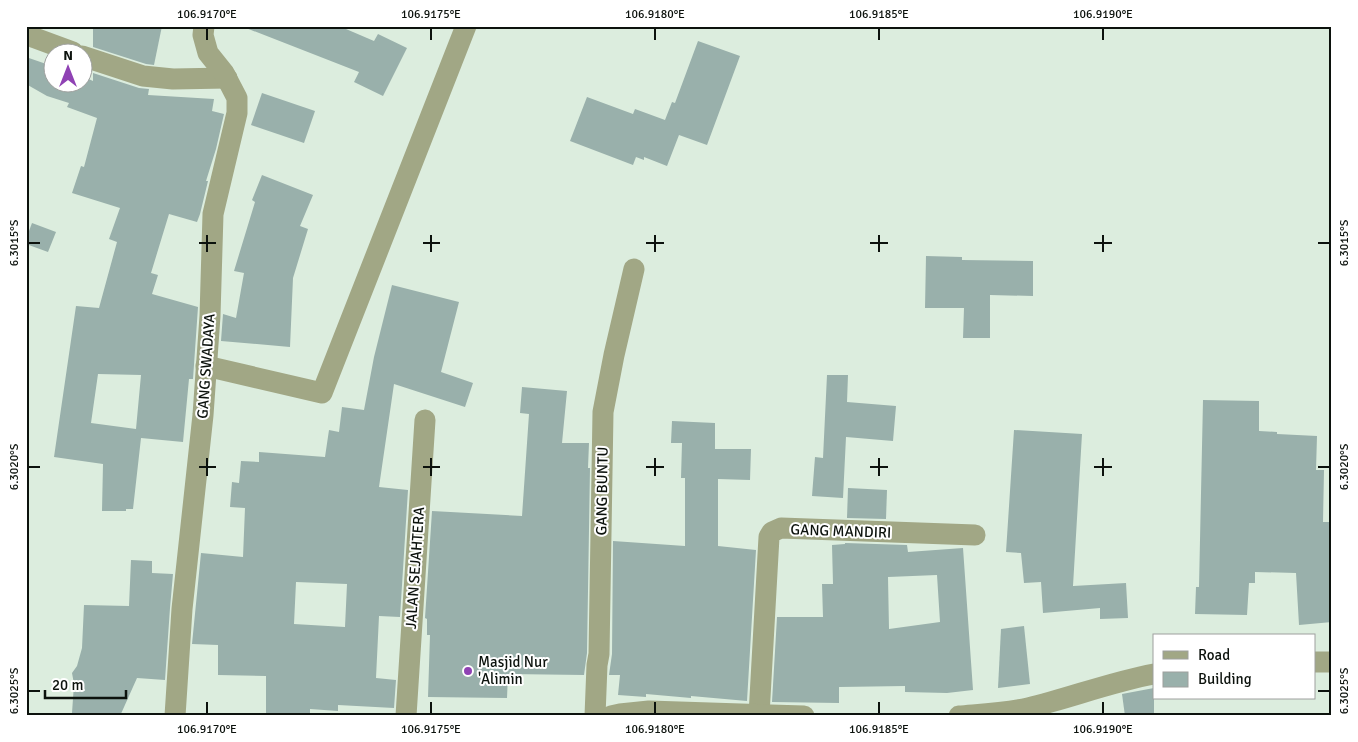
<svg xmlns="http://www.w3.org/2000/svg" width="1358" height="742" viewBox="0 0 1358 742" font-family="Signika,sans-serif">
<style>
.building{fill:#99b0ab;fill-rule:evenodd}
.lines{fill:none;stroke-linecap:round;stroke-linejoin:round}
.minor{stroke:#a1a785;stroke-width:21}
.ticks{fill:none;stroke:#0c120d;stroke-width:2}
.poi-dot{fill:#8f42b4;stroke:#fff;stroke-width:2}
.labels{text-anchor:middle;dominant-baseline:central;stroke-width:4;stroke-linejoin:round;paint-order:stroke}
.street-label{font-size:15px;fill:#0c120d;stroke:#fff}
.poi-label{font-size:15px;fill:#0c120d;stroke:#fff;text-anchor:start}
.neatline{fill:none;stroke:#0c120d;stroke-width:2}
.ticks-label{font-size:12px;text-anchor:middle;fill:#0c120d}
</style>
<rect width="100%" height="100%" fill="#dcedde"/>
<g class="building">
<path d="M93,26H162L154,65L146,64L93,47Z"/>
<path d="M246,26H339L374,41L378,34L407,48L383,96L354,82L359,72L246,28Z"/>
<path d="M698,41L740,56L707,145L679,135L667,166L644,157V160L636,157L633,165L570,141L587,97L633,114L635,109L665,120L672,102L675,103Z"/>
<path d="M26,57L52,66V82H82V76L93,81V73L139,88L149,89L148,95L214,99L212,111L224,114L216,149L206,181H208L200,214L197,222L169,214L151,273L158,275L152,294L198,307L193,379H189L183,442L141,438L133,509H126V511H102L103,464L54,457L76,306L99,308L117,242L109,239L120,208L72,193L81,166L84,167L97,118L67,107L69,103L47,96L26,84ZM98,374L141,375L136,429L91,423Z"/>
<path d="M262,93L315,111L304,143L251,125Z"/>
<path d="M262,175L313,195L300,226L308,229L293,278L290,347L221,341L223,314L236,318L244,273L234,271L255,202L252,200Z"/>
<path d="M32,223L56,232L48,252L26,244V239Z"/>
<path d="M926,256L962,257V260L1033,261V296L990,295V338H963L964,308H925Z"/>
<path d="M392,285L459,302L441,372L473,383L465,407L394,384L379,487L408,490L400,617L379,616L376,678L396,680L394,708L338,705V711L310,709V713H266V676L218,675V645L192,644L201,553L243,557L245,508L230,507L232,482L239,483L241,461L259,462V452L325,457L329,430L339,432L342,407L364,410L374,357ZM296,582L347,584L345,627L294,624Z"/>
<path d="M827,375H848L847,402L896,406L893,441L846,437L843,498L812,496L815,457L823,458Z"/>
<path d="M522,387L567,391L562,443H589L588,468H590L587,653L584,675L508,674L507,698L428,697L430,635H427V619L425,618L432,511L522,516L529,414L520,413Z"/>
<path d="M1203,400L1259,401V431L1277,432V434L1317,436L1316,470H1324L1323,522H1332V622L1299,625L1296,573L1255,572V583H1249L1247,615L1195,614L1196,587H1199Z"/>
<path d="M672,421L715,423V449H751L750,480L718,479V546L756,550L747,701L691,696V698L646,694V697L618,695L620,675H609L612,654L613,541L685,546V478H681L682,443H671Z"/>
<path d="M1014,430L1082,434L1073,586L1126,583L1128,618L1100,619V608L1043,613L1041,582L1024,583L1021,553L1006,552Z"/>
<path d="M848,488L887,490L886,519L847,518Z"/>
<path d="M845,543L907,545L908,552L963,548L973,690L947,693L905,692V686L839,687V703L772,702L777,617H823L822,584H833L832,545L845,544ZM937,575L940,622L889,629L888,577Z"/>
<path d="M131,560L152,561V573L173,574L170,608L165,680L137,678L120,716H88L72,713L74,684L72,673L77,666L82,648L84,605L129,606Z"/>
<path d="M1024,626L1030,684L998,688L1001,629Z"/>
<path d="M1154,688V716H1125L1122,694Z"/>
</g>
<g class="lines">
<g class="minor">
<path d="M26,31L35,38L73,52"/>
<path d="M82,56L143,76L173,79L227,78"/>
<path d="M206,366L322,393L466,26"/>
<path d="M1314,662H1332"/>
<path d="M759,715L769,537L772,532L781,528L975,535"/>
<path d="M175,716L182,609L203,415L210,316L213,214L237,113V98L224,73L208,53L203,35L204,26"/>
<path d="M406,716L425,420"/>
<path d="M595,716L597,665L599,654L603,412L614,355L634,269"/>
<path d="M611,716L620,714L649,711L804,716"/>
<path d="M959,716C982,714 1005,713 1028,708C1070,698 1111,682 1154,674"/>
</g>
</g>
<path class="ticks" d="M207,28V40M431,28V40M655,28V40M879,28V40M1103,28V40M207,235V252M431,235V252M655,235V252M879,235V252M1103,235V252M28,243H40M199,243H216M423,243H440M646,243H664M870,243H888M1094,243H1112M1318,243H1330M207,458V476M431,458V476M655,458V476M879,458V476M1103,458V476M28,467H40M199,467H216M423,467H440M646,467H664M870,467H888M1094,467H1112M1318,467H1330M28,691H40M1318,691H1330M207,702V714M431,702V714M655,702V714M879,702V714M1103,702V714"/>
<circle class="poi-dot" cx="468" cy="671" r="5"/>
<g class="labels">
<g class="street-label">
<text transform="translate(206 366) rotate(-86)">GANG SWADAYA</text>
<text transform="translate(602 491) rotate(-89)">GANG BUNTU</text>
<text transform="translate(841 531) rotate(2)">GANG MANDIRI</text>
<text transform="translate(415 568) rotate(-86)">JALAN SEJAHTERA</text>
</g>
<g class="poi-label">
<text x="478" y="662">Masjid Nur<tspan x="478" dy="17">'Alimin</tspan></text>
</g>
</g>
<rect width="1358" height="742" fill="none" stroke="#ffffff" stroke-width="55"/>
<rect x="1153" y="634" width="162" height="65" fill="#ffffff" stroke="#9ea09e"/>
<rect x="1163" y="651" width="25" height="8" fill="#a1a785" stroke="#9ea09e"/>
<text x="1198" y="660" font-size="15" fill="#0c120d">Road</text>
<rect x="1163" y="672" width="25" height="15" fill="#99b0ab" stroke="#9ea09e"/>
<text x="1198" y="684" font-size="15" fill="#0c120d">Building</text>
<g transform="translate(68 68)"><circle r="24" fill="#ffffff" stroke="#9ea09e"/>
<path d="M0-4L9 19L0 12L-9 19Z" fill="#8f42b4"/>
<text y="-8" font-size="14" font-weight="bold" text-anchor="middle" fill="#0c120d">N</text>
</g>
<path d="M45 690v8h81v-8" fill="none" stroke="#0c120d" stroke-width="2.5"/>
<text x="52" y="690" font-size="15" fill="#0c120d" stroke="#ffffff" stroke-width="4" paint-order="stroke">20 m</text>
<rect x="28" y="28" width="1302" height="686" class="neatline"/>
<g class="ticks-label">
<text x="207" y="18">106.9170°E</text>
<text x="431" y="18">106.9175°E</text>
<text x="655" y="18">106.9180°E</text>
<text x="879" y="18">106.9185°E</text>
<text x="1103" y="18">106.9190°E</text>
<text transform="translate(14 243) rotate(-90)" y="4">6.3015°S</text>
<text transform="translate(1344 243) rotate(-90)" y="4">6.3015°S</text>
<text transform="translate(14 467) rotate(-90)" y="4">6.3020°S</text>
<text transform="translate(1344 467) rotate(-90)" y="4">6.3020°S</text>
<text transform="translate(14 691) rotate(-90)" y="4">6.3025°S</text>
<text transform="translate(1344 691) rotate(-90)" y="4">6.3025°S</text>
<text x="207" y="733">106.9170°E</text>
<text x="431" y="733">106.9175°E</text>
<text x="655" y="733">106.9180°E</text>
<text x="879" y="733">106.9185°E</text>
<text x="1103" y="733">106.9190°E</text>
</g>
</svg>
